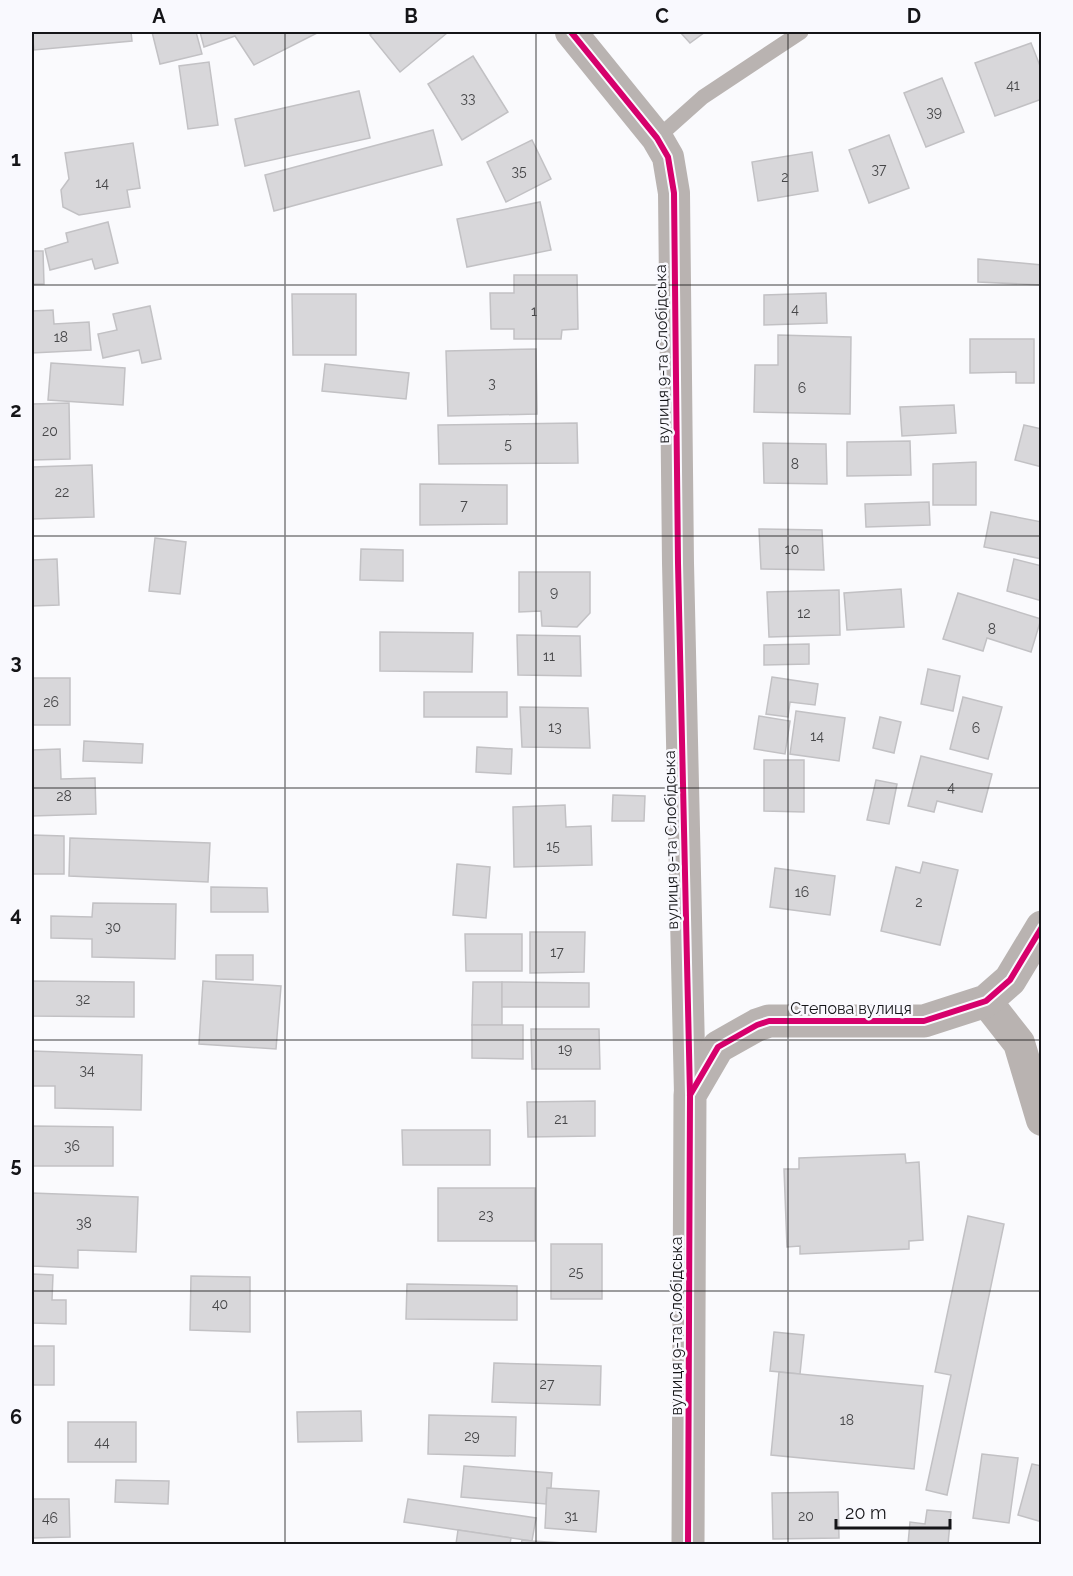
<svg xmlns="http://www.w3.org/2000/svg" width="1073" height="1576" viewBox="0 0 1073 1576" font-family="Raleway,sans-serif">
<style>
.building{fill:#d8d7da;stroke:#c2c1c4;stroke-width:1.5}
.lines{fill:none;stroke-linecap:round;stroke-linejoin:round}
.service{stroke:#b9b3b1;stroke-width:15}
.minor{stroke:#b9b3b1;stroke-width:32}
.tertiary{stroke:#b9b3b1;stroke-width:33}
.cycleway-casing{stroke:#f9f9fe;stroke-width:10}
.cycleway{stroke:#d6006c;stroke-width:6}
.grid{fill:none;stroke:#151518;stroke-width:1.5;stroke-opacity:0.55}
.labels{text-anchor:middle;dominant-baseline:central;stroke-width:5;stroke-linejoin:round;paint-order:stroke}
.number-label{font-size:14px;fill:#464648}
.street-label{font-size:16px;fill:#151518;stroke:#f9f9fe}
.neatline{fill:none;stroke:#151518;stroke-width:2}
.grid-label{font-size:20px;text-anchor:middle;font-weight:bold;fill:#151518}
</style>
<rect width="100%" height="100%" fill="#fafafd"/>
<g class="building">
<path d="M32,32H131L132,41L34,50Z"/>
<path d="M152,32H196L202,54L160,64Z"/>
<path d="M200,32H319L254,65L235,36L204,47Z"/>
<path d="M374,32H446L447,33L400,72L370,35Z"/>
<path d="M680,32H705L690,43Z"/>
<path d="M1031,43L1042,71V99L995,116L975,63Z"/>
<path d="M473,56L508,112L462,140L428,84Z"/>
<path d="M209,62L218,125L188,129L179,66Z"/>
<path d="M942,78L964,132L926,147L904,93Z"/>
<path d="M359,91L370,138L245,166L235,119Z"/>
<path d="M433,130L442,165L274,211L265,175Z"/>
<path d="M889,135L909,188L869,203L849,150Z"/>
<path d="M532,140L551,179L506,202L487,162Z"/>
<path d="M133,143L140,188L127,190L130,207L79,215L63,207L61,190L69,179L65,153Z"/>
<path d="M812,152L818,191L758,201L752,162Z"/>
<path d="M540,202L551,250L467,267L457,219Z"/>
<path d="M108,222L118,263L95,269L92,259L50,270L45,249L68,242L66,233Z"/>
<path d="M32,251H43L44,284H32Z"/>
<path d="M978,259L1042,265V285L978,282Z"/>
<path d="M514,275H577L578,329L562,330L561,339H514V329H491L490,293H514Z"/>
<path d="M826,293L827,323L764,325V295Z"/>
<path d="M292,294H356V355H293Z"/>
<path d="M150,306L161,359L142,363L139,350L103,358L98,334L117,330L113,314Z"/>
<path d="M53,310L54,324L89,322L91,350L32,353V311Z"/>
<path d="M778,335L851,337L850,414L754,412L755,365H778Z"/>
<path d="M970,339H1034V383H1016V372L970,373Z"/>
<path d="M536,349L537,414L448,416L446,351Z"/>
<path d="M51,363L125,368L123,405L48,400Z"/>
<path d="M325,364L409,373L406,399L322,391Z"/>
<path d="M69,403L70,459L32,460V404Z"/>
<path d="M954,405L956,433L902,436L900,407Z"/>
<path d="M577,423L578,463L439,464L438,425Z"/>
<path d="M1024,425L1042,429V467L1015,460Z"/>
<path d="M910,441L911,475L847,476V442Z"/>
<path d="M763,443L826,444L827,484L764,483Z"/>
<path d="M976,462V505H933V464Z"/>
<path d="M92,465L94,517L32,519V467Z"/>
<path d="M420,484L507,485V524L420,525Z"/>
<path d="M929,502L930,525L866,527L865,504Z"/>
<path d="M991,512L1042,522V559L984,547Z"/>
<path d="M759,529L822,530L824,570L761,569Z"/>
<path d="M155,538L186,542L180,594L149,591Z"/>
<path d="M361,549L403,550V581L360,580Z"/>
<path d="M57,559L59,605L32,606V560Z"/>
<path d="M1014,559L1042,566V601L1007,591Z"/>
<path d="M519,572H590V613L577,627L542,626L541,611L519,612Z"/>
<path d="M901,589L904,627L847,630L844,593Z"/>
<path d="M839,590L840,635L769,637L767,592Z"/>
<path d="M958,593L1041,619L1031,652L987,638L983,651L943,639Z"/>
<path d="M380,632L473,633L472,672L380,671Z"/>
<path d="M517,635L580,636L581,676L518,675Z"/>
<path d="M809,644V664L764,665V645Z"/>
<path d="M928,669L960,676L953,711L921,704Z"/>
<path d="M772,677L818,684L815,705L790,702L788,717L766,714Z"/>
<rect x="32" y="678" width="38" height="47"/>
<rect x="424" y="692" width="83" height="25"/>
<path d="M963,697L1002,707L988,759L950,749Z"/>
<path d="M520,707L588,708L590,748L522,747Z"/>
<path d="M796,711L845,718L839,761L790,754Z"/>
<path d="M759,716L790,721L785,754L754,749Z"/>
<path d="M880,717L901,722L894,753L873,748Z"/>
<path d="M84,741L143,744L142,763L83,761Z"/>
<path d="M477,747L512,749L511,774L476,772Z"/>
<path d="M60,749L61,779L95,778L96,814L32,816V750Z"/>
<path d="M921,756L992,774L982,812L937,801L934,812L908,806Z"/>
<path d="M764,760H804V812L764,811Z"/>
<path d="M876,780L897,784L889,824L867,820Z"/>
<path d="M613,795L645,796L644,821H612Z"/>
<path d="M565,805L566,827L591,826L592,865L514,867L513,807Z"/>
<path d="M32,835L64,836V874H32Z"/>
<path d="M70,838L210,843L208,882L69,876Z"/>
<path d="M923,862L958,870L940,945L881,931L896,867L920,873Z"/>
<path d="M457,864L490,867L486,918L453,915Z"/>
<path d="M775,868L835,876L830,915L770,907Z"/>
<path d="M211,887L267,888L268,912H211Z"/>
<path d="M93,903L176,904L175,959L92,957V939L51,938V916L92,917Z"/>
<path d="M530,932H585L584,972L530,973Z"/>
<path d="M465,934H522V971H466Z"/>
<path d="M216,955H253V980L216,979Z"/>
<path d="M32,981L134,982V1017L32,1016Z"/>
<path d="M203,981L281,986L276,1049L199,1044Z"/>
<path d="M473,982H502V1025H472Z"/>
<path d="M502,982L589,983V1007H502Z"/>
<path d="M472,1025H523V1059L472,1058Z"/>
<path d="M531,1029H599L600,1069H532Z"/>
<path d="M32,1051L142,1055L141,1110L55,1108V1086H32Z"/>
<path d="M595,1101V1136L528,1137L527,1102Z"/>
<path d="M32,1126L113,1127V1166H32Z"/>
<path d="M402,1130H490V1165H403Z"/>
<path d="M905,1154L906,1163L919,1162L923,1240L909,1241V1249L800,1254V1246L787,1247L784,1169H799V1158Z"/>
<rect x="438" y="1188" width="97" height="53"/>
<path d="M32,1193L138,1197L136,1252L78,1250V1268L32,1266Z"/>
<path d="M968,1216L1004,1224L947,1495L926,1490L951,1375L935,1372Z"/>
<rect x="551" y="1244" width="51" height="55"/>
<path d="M32,1274L53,1275L52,1300H66V1324L32,1323Z"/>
<path d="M191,1276L250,1277V1332L190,1330Z"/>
<path d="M407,1284L517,1286V1320L406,1319Z"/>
<path d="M774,1332L804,1335L800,1374L770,1371Z"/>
<rect x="32" y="1346" width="22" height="39"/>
<path d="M494,1363L601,1366L600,1405L492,1402Z"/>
<path d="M779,1372L923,1386L914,1469L771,1455Z"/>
<path d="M361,1411L362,1441L298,1442L297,1412Z"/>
<path d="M429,1415L516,1417L515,1456L428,1454Z"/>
<rect x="68" y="1422" width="68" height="40"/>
<path d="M982,1454L1018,1458L1009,1523L973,1518Z"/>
<path d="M1032,1464L1042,1466V1522L1018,1515Z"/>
<path d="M464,1466L552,1473L551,1488H547L546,1504L461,1497Z"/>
<path d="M116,1480L169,1481L168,1504L115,1502Z"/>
<path d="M547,1488L599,1491L596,1532L545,1528Z"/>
<path d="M838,1492L839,1538L773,1539L772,1493Z"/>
<path d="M32,1499H69L70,1537L32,1538Z"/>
<path d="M408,1499L536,1518L532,1541L404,1522Z"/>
<path d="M927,1510L951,1512L948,1544H908L910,1522L925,1524Z"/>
<path d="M458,1530L511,1538L510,1544H456Z"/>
<path d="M522,1540L532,1541L580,1544H521Z"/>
</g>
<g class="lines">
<path class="service" d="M657,138L703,97L801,32"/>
<g class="minor">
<path d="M571,32L657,138L668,157L674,193L678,563L690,1095"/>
<path d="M986,1001L1019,1043L1042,1120"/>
</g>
<path class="tertiary" d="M688,1544L690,1095L718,1047L757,1025L769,1021H924L986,1001L1010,980L1042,927"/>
<g class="cycleway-casing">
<g id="cycleway">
<path d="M571,32L657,138L668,157L674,193L678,563L690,1095L688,1544"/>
<path d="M690,1095L718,1047L757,1025L769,1021H924L986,1001L1010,980L1042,927"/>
</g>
</g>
<use href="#cycleway" class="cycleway"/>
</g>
<path class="grid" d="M285,32V1544M536,32V1544M788,32V1544M32,285H1042M32,536H1042M32,788H1042M32,1040H1042M32,1291H1042"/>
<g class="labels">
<g class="number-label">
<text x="1013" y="85">41</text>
<text x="468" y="98">33</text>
<text x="934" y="112">39</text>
<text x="879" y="169">37</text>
<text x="519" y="171">35</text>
<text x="785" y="177">2</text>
<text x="102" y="183">14</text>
<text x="795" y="309">4</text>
<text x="534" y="311">1</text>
<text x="61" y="337">18</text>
<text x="492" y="383">3</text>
<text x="802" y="388">6</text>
<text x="50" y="431">20</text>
<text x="508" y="444">5</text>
<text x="795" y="464">8</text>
<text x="62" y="492">22</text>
<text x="464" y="505">7</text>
<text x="792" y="549">10</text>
<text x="554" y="592">9</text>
<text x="804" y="613">12</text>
<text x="992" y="629">8</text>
<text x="549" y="656">11</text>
<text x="51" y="702">26</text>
<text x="555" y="727">13</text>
<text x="976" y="728">6</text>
<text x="817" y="736">14</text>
<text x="951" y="787">4</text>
<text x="64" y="796">28</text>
<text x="553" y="846">15</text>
<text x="802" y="892">16</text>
<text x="919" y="902">2</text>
<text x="113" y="927">30</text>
<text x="557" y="952">17</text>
<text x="83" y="999">32</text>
<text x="565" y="1049">19</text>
<text x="87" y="1070">34</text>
<text x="561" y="1119">21</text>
<text x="72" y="1146">36</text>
<text x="486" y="1215">23</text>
<text x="84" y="1223">38</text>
<text x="576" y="1272">25</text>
<text x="220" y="1304">40</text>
<text x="547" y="1384">27</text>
<text x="847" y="1420">18</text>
<text x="472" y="1436">29</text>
<text x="102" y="1442">44</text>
<text x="571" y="1516">31</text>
<text x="806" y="1516">20</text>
<text x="50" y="1518">46</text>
</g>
<g class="street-label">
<text transform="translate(662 354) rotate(-91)">вулиця 9-та Слобідська</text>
<text transform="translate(671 840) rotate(-91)">вулиця 9-та Слобідська</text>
<text x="851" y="1008">Степова вулиця</text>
<text transform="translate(676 1326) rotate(-90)">вулиця 9-та Слобідська</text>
</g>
</g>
<rect width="1073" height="1576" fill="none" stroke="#f9f9fe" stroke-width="66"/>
<path d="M836 1519v9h114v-9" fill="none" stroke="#151518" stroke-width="3"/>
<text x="845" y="1519" font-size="18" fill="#151518" stroke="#f9f9fe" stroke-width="4.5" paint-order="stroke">20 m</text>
<rect x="33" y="33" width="1007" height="1510" class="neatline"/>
<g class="grid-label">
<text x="159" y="23">A</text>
<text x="411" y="23">B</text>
<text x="662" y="23">C</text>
<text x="914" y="23">D</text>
<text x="16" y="166">1</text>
<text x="16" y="417">2</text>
<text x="16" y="669">3</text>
<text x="16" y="921">4</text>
<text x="16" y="1172">5</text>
<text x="16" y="1424">6</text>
</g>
</svg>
